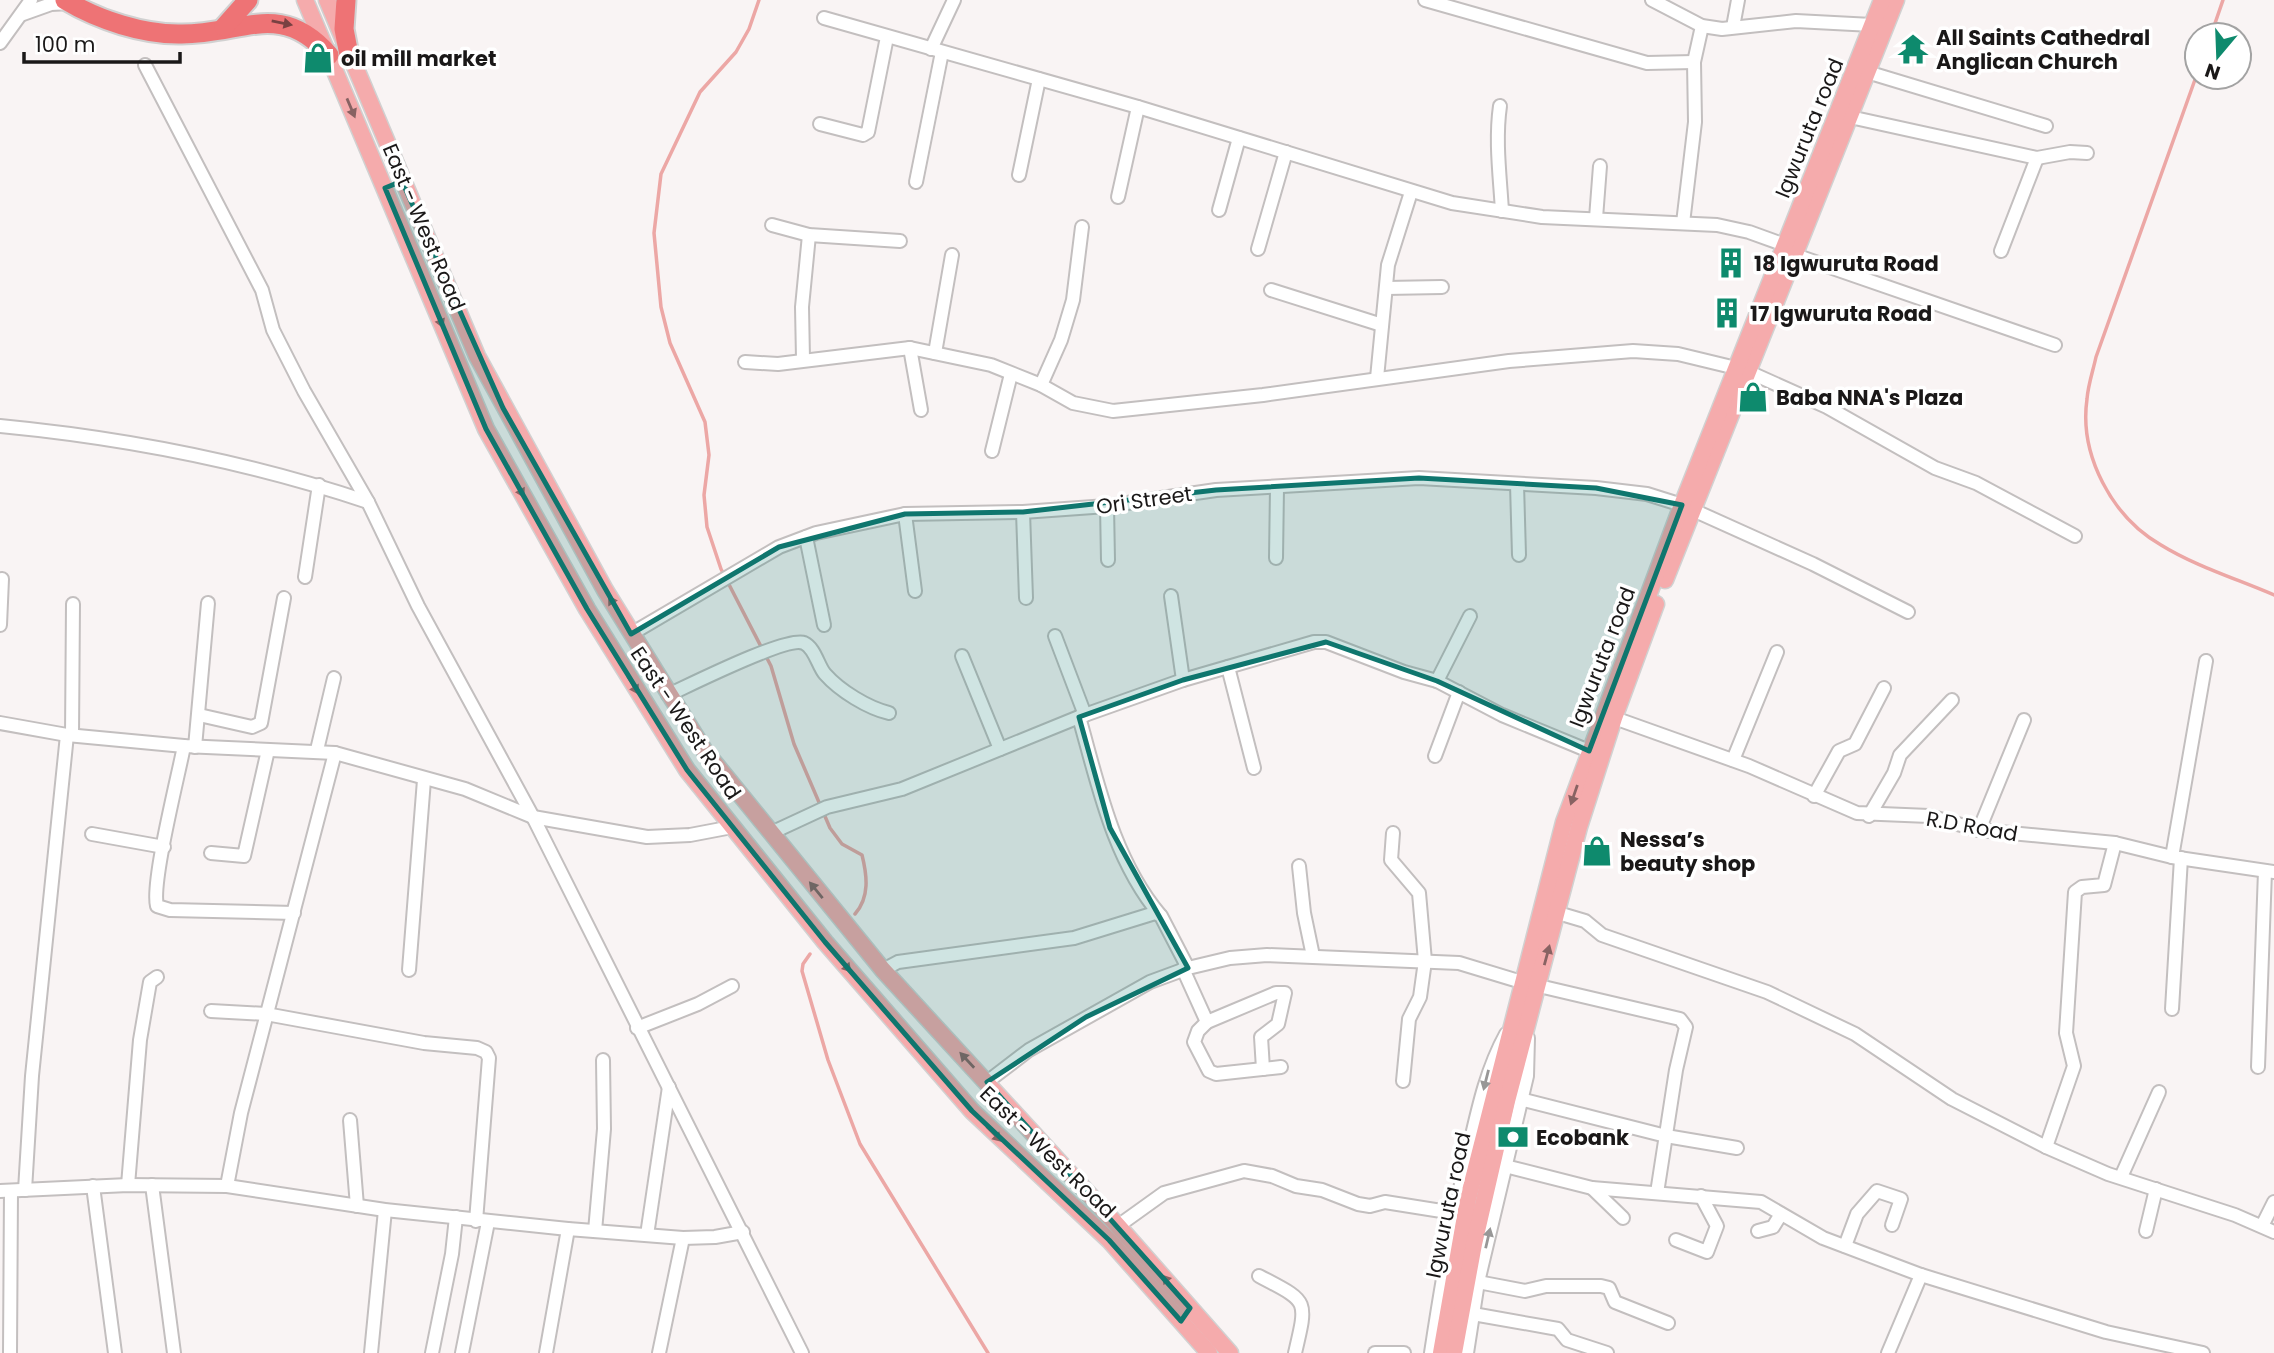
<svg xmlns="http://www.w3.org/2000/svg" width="2274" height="1353" viewBox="0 0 2274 1353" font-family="Poppins,sans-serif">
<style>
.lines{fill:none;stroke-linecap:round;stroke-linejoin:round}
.stream{stroke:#eca7a5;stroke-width:3.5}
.minor-casing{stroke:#c3bfbf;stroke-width:16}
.major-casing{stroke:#d1d1d1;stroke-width:19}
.highway-casing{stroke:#d1d1d1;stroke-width:23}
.minor{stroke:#fff;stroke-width:12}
.major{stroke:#f5abac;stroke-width:16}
.highway{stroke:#ee7375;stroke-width:19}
.oneway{fill:#794142}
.oneway2{fill:#886262}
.oneway3{fill:#989797}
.marked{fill:#0f766e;fill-opacity:0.2;stroke:#0f766e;stroke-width:5;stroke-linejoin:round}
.labels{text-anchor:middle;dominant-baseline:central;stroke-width:7;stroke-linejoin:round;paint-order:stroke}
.poi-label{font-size:21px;font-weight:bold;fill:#1a1818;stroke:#fff;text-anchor:start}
.street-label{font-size:21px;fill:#1a1818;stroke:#fff}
</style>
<rect width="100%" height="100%" fill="#f9f4f4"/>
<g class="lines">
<g class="stream">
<path d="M759,0L749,29L736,52L700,92L661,174L654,233L661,307L670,343L705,422L709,455L704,495L707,527L721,569L771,666L794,744L830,828L842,844L862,855C867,875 870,897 855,914"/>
<path d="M2211,35L2223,0"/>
<path d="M2197,74L2096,357C2093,371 2088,385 2087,399C2079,455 2112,517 2161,545C2195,566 2237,579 2274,595"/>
<path d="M810,954L803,964L802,971L828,1060L860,1144L988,1353"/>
</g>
<g class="minor-casing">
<g id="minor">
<path d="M1425,0L1647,63L1694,62"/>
<path d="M1652,0L1702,26L1722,29L1796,21L1872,25"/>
<path d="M23,14L51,4L70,3"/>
<path d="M824,18L1138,107L1452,203L1542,217L1717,225L1749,232L1785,245"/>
<path d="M1733,27L1738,0"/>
<path d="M0,43L31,0"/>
<path d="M931,49L954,0"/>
<path d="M145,65L262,290L273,330L304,391L368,502L418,606L533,817L802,1353"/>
<path d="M1867,72L2046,126"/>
<path d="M1500,106C1495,141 1500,176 1502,211"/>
<path d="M1850,117L2037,158L2070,152L2087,153"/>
<path d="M820,124L863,135L868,132L887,37"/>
<path d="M1019,175L1039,79"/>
<path d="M916,182L942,52"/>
<path d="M1118,197L1138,107"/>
<path d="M1219,210L1239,138"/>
<path d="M1596,218L1600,166"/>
<path d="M1683,223L1695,122L1694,62L1702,26"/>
<path d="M772,225L809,235L900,241"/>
<path d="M1258,249L1286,152"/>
<path d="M2001,251L2037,158"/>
<path d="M1795,255L2055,345"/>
<path d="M1386,288L1442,287"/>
<path d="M1271,290L1382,325"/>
<path d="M910,348L921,410"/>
<path d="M935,353L952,255"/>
<path d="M803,359L802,307L809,235"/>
<path d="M745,362L778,364L910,348L991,365L1041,385L1073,403L1113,411L1263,395L1509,361L1633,351L1678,354L1736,368"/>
<path d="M1749,372L1827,407L1935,468L1976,483L2075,536"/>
<path d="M1377,378L1388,265L1411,192"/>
<path d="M1041,385L1061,340L1073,300L1082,227"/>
<path d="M0,426C125,438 249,462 368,502"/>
<path d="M992,451L1011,374"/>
<path d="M1517,484L1519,555"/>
<path d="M1107,506L1108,560"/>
<path d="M1693,510L1813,564L1908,612"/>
<path d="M1023,512L1026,598"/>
<path d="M905,514L915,591"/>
<path d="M806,537L824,625"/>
<path d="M1276,558L1277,488"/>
<path d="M305,577L319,485"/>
<path d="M1171,596L1183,680"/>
<path d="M0,625L2,579"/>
<path d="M631,634L779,547L816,533L905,514L1023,512L1107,506L1216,490L1419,478L1596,488L1647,494L1682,505"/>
<path d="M1055,636L1085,715"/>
<path d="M962,656L1000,749"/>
<path d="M1228,667L1254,768"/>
<path d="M1437,681L1470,616"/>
<path d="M668,695C690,685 787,636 804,643C815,648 818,666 825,674C840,691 868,708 889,713"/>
<path d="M199,715L252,727L261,723L284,598"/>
<path d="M1606,715L1749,766L1857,813L1929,816L1979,830L2115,843L2172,857L2274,872"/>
<path d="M1079,717C1098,784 1113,859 1160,915"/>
<path d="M0,723L67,735L184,746L335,753L465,789L533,817L647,837L690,835L732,827"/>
<path d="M72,735L73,604"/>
<path d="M184,746C178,777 151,883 157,906L170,910L294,913"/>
<path d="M195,747L208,603"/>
<path d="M317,750L334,678"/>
<path d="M1435,756L1459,692"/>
<path d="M1733,760L1777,652"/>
<path d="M1814,796L1839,751L1855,744L1884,688"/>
<path d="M1869,816L1894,773L1900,755L1952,700"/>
<path d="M1979,830L2024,720"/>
<path d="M771,833L827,807L902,789L1079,717L1183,680L1314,642H1326L1404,672L1437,681L1502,715L1589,751"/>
<path d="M1393,833L1391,860L1419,893L1425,961L1420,997L1409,1019L1403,1081"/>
<path d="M92,834L164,847"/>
<path d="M211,853L244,856L268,750"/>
<path d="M2172,857L2206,661"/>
<path d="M1299,866L1304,913L1313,956"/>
<path d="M1558,913L1585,921L1602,935L1767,992L1855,1034L1952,1099L2046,1147L2108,1174L2235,1215L2274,1232"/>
<path d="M1183,969L1207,1022L1198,1031L1194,1042L1209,1071L1216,1074L1281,1067"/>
<path d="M409,970L424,780"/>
<path d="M883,970L898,962L1074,938L1155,913L1161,916L1188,968"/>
<path d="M1539,986L1680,1019L1686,1027L1676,1070L1657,1193"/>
<path d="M2172,1009L2181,858"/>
<path d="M211,1011L266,1014L424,1043L477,1048L486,1052L489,1058L476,1221"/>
<path d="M1207,1022L1276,993H1285L1278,1024L1261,1037L1263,1069"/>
<path d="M637,1028L698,1004L732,986"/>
<path d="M2258,1067L2265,871"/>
<path d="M987,1082L1029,1050L1150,982L1188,968L1230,958L1267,955L1459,963L1525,983"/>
<path d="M1520,1099L1666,1136L1737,1148"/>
<path d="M350,1120L357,1206"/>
<path d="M2046,1147L2074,1066L2066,1033L2075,892L2082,887L2104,885L2115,843"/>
<path d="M1505,1166L1592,1188L1761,1202L1823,1238L1921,1275L2106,1332L2203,1353"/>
<path d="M2121,1177L2159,1092"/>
<path d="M128,1185L140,1040L150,982L157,977"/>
<path d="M152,1185L174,1353"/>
<path d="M93,1186L115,1353"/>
<path d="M227,1186L241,1113L335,753"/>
<path d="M1592,1188L1623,1218"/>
<path d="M25,1190L32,1076L67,735"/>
<path d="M0,1191L128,1185L227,1186L385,1210L568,1229L683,1238L715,1237L743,1232"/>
<path d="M1118,1226L1164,1193L1244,1171L1272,1176L1296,1186L1322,1190L1358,1204L1370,1206L1385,1202L1454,1213"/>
<path d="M2262,1226L2274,1202"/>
<path d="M595,1231L604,1129L603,1060"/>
<path d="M1758,1231L1773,1227L1781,1214"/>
<path d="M2146,1231L2156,1189"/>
<path d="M647,1235L669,1087"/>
<path d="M1676,1240L1707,1252L1717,1226L1701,1196"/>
<path d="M1845,1246L1857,1214L1877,1191L1901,1199L1892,1225"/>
<path d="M1259,1276C1308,1302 1308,1298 1295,1353"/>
<path d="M1478,1282L1525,1291L1546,1286H1601L1609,1288L1615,1302L1668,1323"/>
<path d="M1473,1314L1558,1329L1567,1340L1607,1353"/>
<path d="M10,1353L11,1191"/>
<path d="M371,1353L385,1210"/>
<path d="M432,1353L452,1254L456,1217"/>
<path d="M462,1353L488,1222"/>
<path d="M546,1353L568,1229"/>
<path d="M659,1353L683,1238"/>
<path d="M1375,1353H1404"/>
<path d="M1431,1353C1441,1287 1452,1222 1467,1157C1477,1114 1485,1072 1506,1034"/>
<path d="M1467,1353L1478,1282L1527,1076L1528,1038"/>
<path d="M1888,1353L1921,1275"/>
</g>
</g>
<g class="major-casing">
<g id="major">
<path d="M305,0L486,429L587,609L687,770L825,942L972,1111L1109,1240L1209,1353"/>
<path d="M327,0L477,356L605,590L704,750L883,970L1118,1226L1230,1353"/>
<path d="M1665,580L1896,0"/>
<path d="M1441,1353L1468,1199L1564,822L1682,505L1882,0"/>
<path d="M1454,1353L1474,1244L1507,1101L1579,827L1614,718L1656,604"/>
</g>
</g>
<g class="highway-casing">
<g id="highway">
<path d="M65,0C98,20 144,35 182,34C243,34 281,0 329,55"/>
<path d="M346,0L344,29L349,55"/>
<path d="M224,27L248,0"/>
</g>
</g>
<use href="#minor" class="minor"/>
<use href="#major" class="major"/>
<use href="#highway" class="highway"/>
</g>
<defs><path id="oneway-solid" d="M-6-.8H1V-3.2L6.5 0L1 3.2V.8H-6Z" transform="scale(1.75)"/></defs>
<use class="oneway" href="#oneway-solid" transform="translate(282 23) rotate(11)"/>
<g class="oneway2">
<use href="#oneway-solid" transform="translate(351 108) rotate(67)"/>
<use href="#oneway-solid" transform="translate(439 318) rotate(67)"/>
<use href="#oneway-solid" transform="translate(519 488) rotate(61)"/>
<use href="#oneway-solid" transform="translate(614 605) rotate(-121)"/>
<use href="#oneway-solid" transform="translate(633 685) rotate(59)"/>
<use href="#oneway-solid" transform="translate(1574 795) rotate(109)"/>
<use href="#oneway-solid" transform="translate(816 890) rotate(-129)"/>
<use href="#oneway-solid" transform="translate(1547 955) rotate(-75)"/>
<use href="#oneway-solid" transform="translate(844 964) rotate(49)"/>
<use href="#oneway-solid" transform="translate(967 1060) rotate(-133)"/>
<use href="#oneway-solid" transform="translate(994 1134) rotate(45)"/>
<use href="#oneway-solid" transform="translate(1169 1283) rotate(-131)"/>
</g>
<g class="oneway3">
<use href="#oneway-solid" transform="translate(1486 1080) rotate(104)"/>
<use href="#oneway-solid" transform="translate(1488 1238) rotate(-77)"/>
</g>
<path class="marked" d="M402,181L503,408L631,634L779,547L905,514L1023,512L1216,490L1419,478L1596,488L1682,505L1589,751L1437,681L1326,642L1183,680L1079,717L1110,828L1188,968L1086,1017L987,1082L1190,1308L1181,1321L1109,1240L972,1111L825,942L687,770L587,609L486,429L385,188Z"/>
<defs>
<g id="temple-bare" transform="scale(2.415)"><path d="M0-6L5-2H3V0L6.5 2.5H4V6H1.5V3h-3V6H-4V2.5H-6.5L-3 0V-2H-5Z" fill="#0e8a6d" stroke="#fff" stroke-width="2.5" paint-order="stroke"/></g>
<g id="shop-bare" transform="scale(2.415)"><path d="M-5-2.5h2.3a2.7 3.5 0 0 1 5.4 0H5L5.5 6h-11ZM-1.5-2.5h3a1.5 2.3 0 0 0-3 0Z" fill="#0e8a6d" stroke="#fff" stroke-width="2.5" paint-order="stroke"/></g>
<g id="building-bare" transform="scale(2.415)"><path d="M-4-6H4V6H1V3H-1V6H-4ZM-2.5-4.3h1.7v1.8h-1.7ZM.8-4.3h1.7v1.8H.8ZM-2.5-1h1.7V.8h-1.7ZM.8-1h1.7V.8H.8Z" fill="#0e8a6d" stroke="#fff" stroke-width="2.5" paint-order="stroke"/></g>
<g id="bank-bare" transform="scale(2.415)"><path d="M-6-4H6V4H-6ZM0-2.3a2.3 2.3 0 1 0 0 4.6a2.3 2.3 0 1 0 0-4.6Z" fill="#0e8a6d" stroke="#fff" stroke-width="2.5" paint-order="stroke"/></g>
</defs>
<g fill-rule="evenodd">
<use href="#temple-bare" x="1913" y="49"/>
<use href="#shop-bare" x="318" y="58"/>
<use href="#building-bare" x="1731" y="263"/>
<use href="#building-bare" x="1727" y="313"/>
<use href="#shop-bare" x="1753" y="397"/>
<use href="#shop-bare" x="1597" y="851"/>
<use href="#bank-bare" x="1513" y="1137"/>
</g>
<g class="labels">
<g class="poi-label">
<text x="1936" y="37">All Saints Cathedral<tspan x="1936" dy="24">Anglican Church</tspan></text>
<text x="341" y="58">oil mill market</text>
<text x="1754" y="263">18 Igwuruta Road</text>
<text x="1750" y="313">17 Igwuruta Road</text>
<text x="1776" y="397">Baba NNA's Plaza</text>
<text x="1620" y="839">Nessa’s<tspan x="1620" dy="24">beauty shop</tspan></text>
<text x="1536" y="1137">Ecobank</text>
</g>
<g class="street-label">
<text transform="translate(1809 128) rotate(-68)">Igwuruta road</text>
<text transform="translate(424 227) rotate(67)">East - West Road</text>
<text transform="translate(1144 500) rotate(-8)">Ori Street</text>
<text transform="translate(1602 657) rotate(-69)">Igwuruta road</text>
<text transform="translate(686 723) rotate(56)">East - West Road</text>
<text transform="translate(1972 826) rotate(10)">R.D Road</text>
<text transform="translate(1048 1152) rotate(44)">East - West Road</text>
<text transform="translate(1448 1205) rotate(-78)">Igwuruta road</text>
</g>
</g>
<g transform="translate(2218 56) rotate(199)"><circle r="33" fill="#ffffff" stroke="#a3a3a3" stroke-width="2"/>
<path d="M0-5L12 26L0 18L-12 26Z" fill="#0e8a6d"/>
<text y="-10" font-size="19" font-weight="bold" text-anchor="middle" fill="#1a1818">N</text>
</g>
<path d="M24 52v10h156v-10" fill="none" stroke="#1a1818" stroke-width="3.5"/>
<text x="35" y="52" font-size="21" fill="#1a1818" stroke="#ffffff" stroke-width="5" paint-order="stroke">100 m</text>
</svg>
